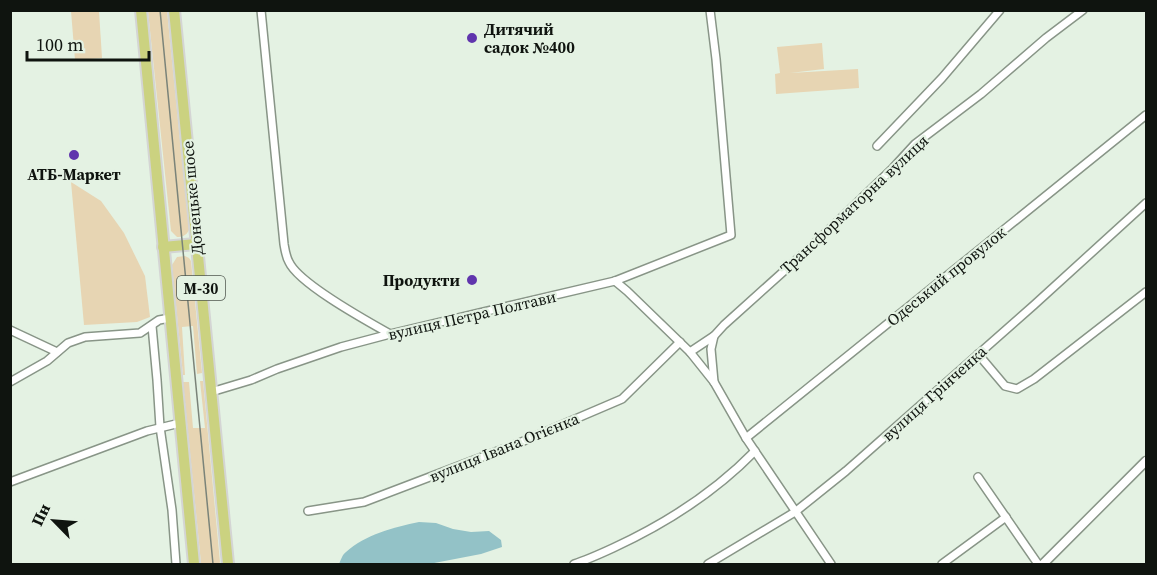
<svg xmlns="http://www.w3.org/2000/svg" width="1157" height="575" viewBox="0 0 1157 575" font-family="'Source Serif 4',serif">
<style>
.green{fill:#e7d5b3}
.water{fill:#93c2c7}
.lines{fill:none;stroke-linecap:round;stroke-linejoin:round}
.minor-casing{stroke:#889587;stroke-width:10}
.tertiary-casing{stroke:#889587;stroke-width:11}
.trunk-casing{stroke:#d4d5d4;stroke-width:14}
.minor{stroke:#fff;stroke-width:7}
.tertiary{stroke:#fff;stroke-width:8}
.trunk{stroke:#cbd280;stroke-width:10}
.tram{stroke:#7a8379;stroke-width:1.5}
.poi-dot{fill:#6035ad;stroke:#e4f2e3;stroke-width:2}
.labels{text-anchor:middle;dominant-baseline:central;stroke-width:4.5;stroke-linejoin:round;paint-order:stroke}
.shield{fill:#e4f2e3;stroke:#4f574f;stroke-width:1.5}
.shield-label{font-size:15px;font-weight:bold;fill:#0f140f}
.poi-label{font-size:16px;font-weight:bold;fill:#0f140f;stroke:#e4f2e3;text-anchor:start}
.street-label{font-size:16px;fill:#0f140f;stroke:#e4f2e3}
</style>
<rect width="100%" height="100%" fill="#e4f2e3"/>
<g class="green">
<path d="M71,11H99L102,58L75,60Z"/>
<path d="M148,11H167L189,230C186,236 182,237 177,237L171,231Z"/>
<path d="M822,43L824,69L790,73L858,69L859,88L776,94L775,74L780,73L777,47Z"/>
<path d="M71,182L101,201L124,233L145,276L150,317L137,322L84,325Z"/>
<path d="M185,256L189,258L191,261L202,373L197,374L193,326L182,327L185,375H183L172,265L177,257Z"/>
<path d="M200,381H203L220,562L219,564L201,563L183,382H189L193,428H205Z"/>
</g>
<path class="water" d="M419,522L436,523L453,529L471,532L489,531L501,540L502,547L481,554L429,564H339C341,560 342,555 346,552C365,535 394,527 419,522Z"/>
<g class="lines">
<g class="minor-casing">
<g id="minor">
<path d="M261,10L284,244C285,250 286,257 289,262C299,284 367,321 390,334"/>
<path d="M877,146L942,78L1000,10"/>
<path d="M615,281L627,291L690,352L714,382L746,438L831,564"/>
<path d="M152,326L157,380L160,427L172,510L176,564"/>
<path d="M10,330L57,352"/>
<path d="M690,352L714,336"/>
<path d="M978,354L1005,386L1017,389L1034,379L1146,292"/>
<path d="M10,382L47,361L68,343L85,337L140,333L159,320L170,318"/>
<path d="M714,382L711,349L714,336L724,325L813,245L893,168L915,144L981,94L1046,38L1083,10"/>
<path d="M211,392L251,380L277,369L341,347L390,334L615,281L731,235L716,59L710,10"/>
<path d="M746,438L1146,115"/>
<path d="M978,477L1038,564"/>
<path d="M10,482L147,431L180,423"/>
<path d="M308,511L364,502L519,443L622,399L680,342"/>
<path d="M574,564C587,560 600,554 613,548C665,524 715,492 755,451"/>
<path d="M708,564L795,512L846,471L1034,305L1146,203"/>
<path d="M942,564L1006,517"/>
</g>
</g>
<g class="tertiary-casing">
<path id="tertiary" d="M1043,564L1146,461"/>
</g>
<g class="trunk-casing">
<g id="trunk">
<path d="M141,10L194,564"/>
<path d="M174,10L228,564"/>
<path d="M163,247L196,244"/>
</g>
</g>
<use href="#minor" class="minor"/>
<use href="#tertiary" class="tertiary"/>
<use href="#trunk" class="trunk"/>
<path class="tram" d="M160,10L213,564"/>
</g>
<g class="poi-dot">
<circle cx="472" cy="38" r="6"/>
<circle cx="74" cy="155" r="6"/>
<circle cx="472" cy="280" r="6"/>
</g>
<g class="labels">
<rect class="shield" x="177" y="276" width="48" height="24" rx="4.5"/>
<g class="shield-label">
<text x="201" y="288">М-30</text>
</g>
<g class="poi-label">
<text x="484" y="29">Дитячий<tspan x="484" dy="18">садок №400</tspan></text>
<text x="74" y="174" text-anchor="middle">АТБ-Маркет</text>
<text x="460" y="280" text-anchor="end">Продукти</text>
</g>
<g class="street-label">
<text transform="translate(192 198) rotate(-95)">Донецьке шосе</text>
<text transform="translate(854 204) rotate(-43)">Трансформаторна вулиця</text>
<text transform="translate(946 276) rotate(-39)">Одеський провулок</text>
<text transform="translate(472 315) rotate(-13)">вулиця Петра Полтави</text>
<text transform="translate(934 393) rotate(-42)">вулиця Грінченка</text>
<text transform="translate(504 447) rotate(-22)">вулиця Івана Огієнка</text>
</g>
</g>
<rect width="1157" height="575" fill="none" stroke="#0f140f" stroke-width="24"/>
<g transform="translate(54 521) rotate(295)" stroke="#e4f2e3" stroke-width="4.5" paint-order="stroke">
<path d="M0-4.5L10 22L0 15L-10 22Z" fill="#0f140f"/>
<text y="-9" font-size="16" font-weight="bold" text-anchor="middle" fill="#0f140f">Пн</text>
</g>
<path d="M27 51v9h122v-9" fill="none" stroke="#0f140f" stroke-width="3"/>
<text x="36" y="51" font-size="18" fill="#0f140f" stroke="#e4f2e3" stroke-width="4.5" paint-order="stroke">100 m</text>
</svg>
